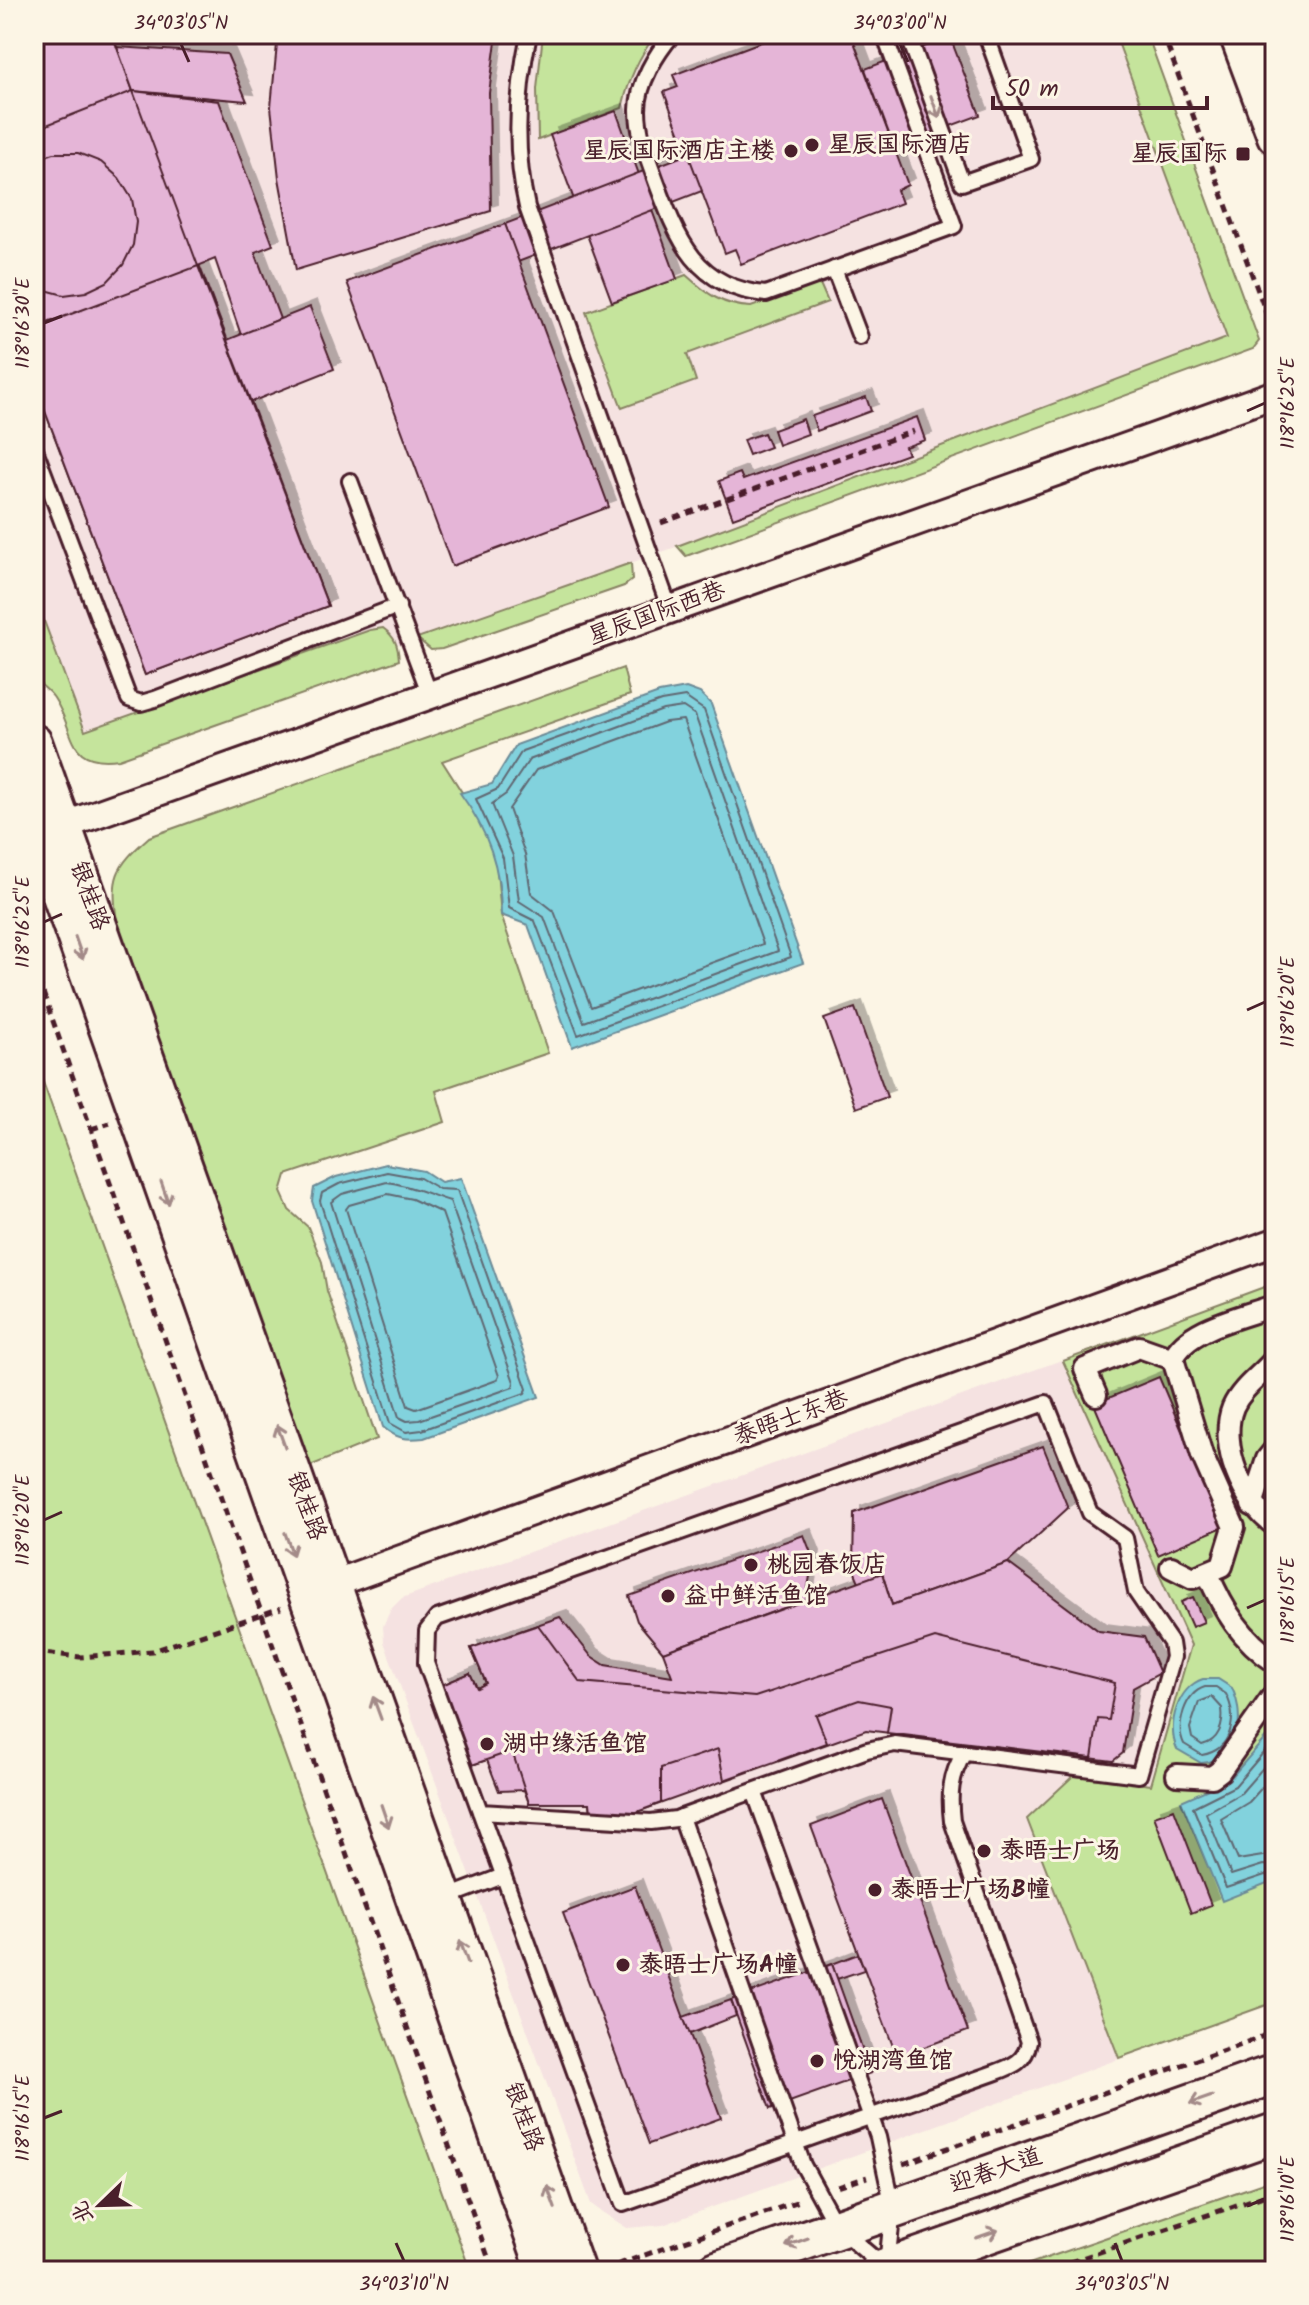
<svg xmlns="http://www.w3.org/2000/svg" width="1309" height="2305" viewBox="0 0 1309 2305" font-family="Kalam,'LXGW WenKai TC',sans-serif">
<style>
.built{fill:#f5e2e1}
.green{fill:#c5e49c;stroke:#888264;stroke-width:2}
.water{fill:#82d2dd;stroke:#6c8a96;stroke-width:2}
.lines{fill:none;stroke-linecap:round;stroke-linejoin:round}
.shore{stroke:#606772;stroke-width:2}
.building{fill:#e5b5d7;stroke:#4a1f2b;stroke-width:2;filter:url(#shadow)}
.service-casing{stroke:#4a1f2b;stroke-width:20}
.pedestrian-casing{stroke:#4a1f2b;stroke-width:26}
.minor-casing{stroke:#4a1f2b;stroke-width:32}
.tertiary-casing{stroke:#4a1f2b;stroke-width:40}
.secondary-casing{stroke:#4a1f2b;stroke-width:44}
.path{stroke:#4a1f2b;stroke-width:5;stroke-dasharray:8 6;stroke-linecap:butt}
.service{stroke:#fcf5e5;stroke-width:14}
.pedestrian{stroke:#fcf5e5;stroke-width:20}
.minor{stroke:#fcf5e5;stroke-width:26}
.tertiary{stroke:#fcf5e5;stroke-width:34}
.secondary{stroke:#fcf5e5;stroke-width:38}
.oneway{stroke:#a38a88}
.ticks{fill:none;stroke:#4a1f2b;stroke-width:3}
.poi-dot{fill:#4a1f2b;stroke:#fcf5e5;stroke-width:3}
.labels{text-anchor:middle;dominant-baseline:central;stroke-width:6;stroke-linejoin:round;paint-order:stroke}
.poi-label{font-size:24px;font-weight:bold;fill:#4a1f2b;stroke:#fcf5e5;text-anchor:start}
.street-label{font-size:24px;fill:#4a1f2b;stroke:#fcf5e5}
.neatline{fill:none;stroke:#4a1f2b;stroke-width:3}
.ticks-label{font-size:20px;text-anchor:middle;fill:#4a1f2b}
</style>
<defs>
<filter id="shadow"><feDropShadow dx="7" dy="-7" stdDeviation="0" flood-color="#0004"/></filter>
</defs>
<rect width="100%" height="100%" fill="#fcf5e5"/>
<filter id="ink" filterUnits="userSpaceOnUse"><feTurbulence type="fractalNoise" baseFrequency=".0125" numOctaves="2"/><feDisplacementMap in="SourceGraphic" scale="16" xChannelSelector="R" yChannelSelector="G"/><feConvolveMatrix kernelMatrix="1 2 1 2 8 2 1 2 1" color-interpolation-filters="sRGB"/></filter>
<g filter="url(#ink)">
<g class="built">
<path d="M34,34H1147L1259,341L93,753L34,594Z"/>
<path d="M1275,1283V2002L663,2225L627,2228L602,2212L591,2204L384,1642L383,1626L391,1609L402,1598Z"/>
</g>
<g class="green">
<path d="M543,34H656C638,58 629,79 622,108L538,140L537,89Z"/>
<path d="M1115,34H1147L1259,341L1253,349L686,556L677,546L1227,338Z"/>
<path d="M686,275C707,294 723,306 751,307L816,284L821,286L828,302L687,354L696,381L622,408L586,312Z"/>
<path d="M631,563L632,580L624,586L442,649L431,650L417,638Z"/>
<path d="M34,594L85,731L370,630L383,628C395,637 398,645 399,660L119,759C65,766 77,733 54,698C48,689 38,685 34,675Z"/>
<path d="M623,668L630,695L442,761L481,822L496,860L501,915L548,1053L436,1091L445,1122L286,1175L281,1192L289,1210L308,1227L322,1262L327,1291L377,1439L310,1466L117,923C111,877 114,868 149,837Z"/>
<path d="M34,1057L467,2262L442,2271H34Z"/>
<path d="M1275,1283V2002L1119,2058L1027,1819L1073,1776L1151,1785L1191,1645L1063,1361Z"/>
<path d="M1275,2179V2271H1009Z"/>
</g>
<g class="water">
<path d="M686,688L700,693L711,704L803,963L572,1047L528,925L501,915C501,868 488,831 460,793L492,784L516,745L659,693Z"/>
<path d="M386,1164L424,1171L441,1182L461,1178L539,1397L424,1438C406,1440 397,1439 383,1427L312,1201L314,1188L336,1177Z"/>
<path d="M1203,1679H1218L1232,1688C1246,1717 1240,1760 1201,1763L1177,1749C1166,1725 1178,1687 1203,1679Z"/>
<path d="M1275,1727V1884L1267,1883L1222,1901L1181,1801L1229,1780Z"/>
</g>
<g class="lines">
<g class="shore">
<path d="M685,697L704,710L791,957L578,1035L535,921L509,908L503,858L476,799L498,789L522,751L661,701Z"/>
<path d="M683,707L695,715L778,951L584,1022L544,917L519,901L513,856L492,804L506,794L529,760L663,710Z"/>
<path d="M683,720L763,944L591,1007L554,911L531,893L525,854L509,809L536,770L666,722Z"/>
<path d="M387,1172L420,1178L439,1189L457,1190L527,1389L525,1393L422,1430L406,1432L390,1423L320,1201L322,1193L339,1184Z"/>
<path d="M387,1182C410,1185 430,1195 450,1201L514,1382L513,1387L419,1420L407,1421L399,1417L331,1202L342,1194Z"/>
<path d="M388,1194L412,1199L442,1213L499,1376L497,1380L416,1409L408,1406L346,1209L349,1205Z"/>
<path d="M1205,1687H1216L1226,1694C1238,1718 1232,1750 1202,1755L1184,1744C1175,1726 1185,1693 1205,1687Z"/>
<path d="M1212,1697L1222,1708C1224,1725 1219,1741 1202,1745L1192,1738L1190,1728L1199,1702Z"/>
<path d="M1275,1739L1235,1786L1193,1807L1226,1888L1265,1875L1275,1876"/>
<path d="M1275,1754L1241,1793L1206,1813L1231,1875L1263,1865L1275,1866"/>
<path d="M1275,1773L1249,1802L1221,1819L1238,1860L1275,1854"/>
</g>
</g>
<g class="building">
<path d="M34,34H112L328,606L145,675L34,382Z"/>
<path d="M34,34H112L133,91L34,130Z"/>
<path d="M278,34H497L489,93L491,211L296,270L279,178L271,107Z"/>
<path d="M782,34H851L908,185L897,190L902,203L741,264L735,249L725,253L664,92L678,87L673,75Z"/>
<path d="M950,37L980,115L894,147L865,69Z"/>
<path d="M117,47L227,54L247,101L133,91Z"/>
<path d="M133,91L219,101L273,245L255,252L280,319L241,335L215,259L198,266Z"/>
<path d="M616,111L677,279L612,302L550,135Z"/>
<path d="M54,153H78L101,162L119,178L132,199L136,222L133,245L123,265L107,282L86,292L64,295L34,287V160Z"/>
<path d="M688,154L702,191L518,262L505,224Z"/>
<path d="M505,224L609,507L452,566L347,282Z"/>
<path d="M198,266L328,606L145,675L34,382V328Z"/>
<path d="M310,307L334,369L251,402L227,340Z"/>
<path d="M866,397L871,411L817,431L812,416Z"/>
<path d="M917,417L925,440L905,447L908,454L733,518L719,481L740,473L743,480Z"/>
<path d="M803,419L808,434L778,445L773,430Z"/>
<path d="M764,433L770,447L749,455L743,440Z"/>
<path d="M855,1008L887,1097L856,1108L824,1019Z"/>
<path d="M1159,1377L1223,1527L1158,1555L1094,1404Z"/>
<path d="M1043,1446L1068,1508L1008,1563L892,1605L882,1573L859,1582L853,1568L854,1513Z"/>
<path d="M804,1535L813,1558L806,1600L663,1652L637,1621L629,1596Z"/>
<path d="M1008,1563L1099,1631L1144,1637L1160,1673L1133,1688L1123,1753L1113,1761L866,1730L637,1812H591L590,1803H529L524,1790L499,1791L487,1760L472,1765L442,1685L470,1673L477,1688L486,1683L471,1648L560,1617L591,1656L605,1665L672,1676L663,1652L882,1573L892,1605Z"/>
<path d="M1193,1597L1204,1622L1192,1627L1181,1602Z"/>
<path d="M538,1625L580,1682L755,1697L935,1638L1115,1683L1109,1720L1098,1719L1092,1758L887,1733L891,1706L859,1700L816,1715L827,1743L724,1780L718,1749L661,1768V1803L637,1812H591L590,1803H529L512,1751L472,1765L442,1685L470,1673L477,1688L486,1683L471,1648Z"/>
<path d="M882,1799L968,2031L897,2057L811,1826Z"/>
<path d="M1174,1809L1211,1905L1191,1913L1154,1816Z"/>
<path d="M635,1886L721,2118L649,2144L563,1913Z"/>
<path d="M858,1954L864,1970L837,1979L832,1964Z"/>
<path d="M832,1964L871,2073L770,2109L731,2000Z"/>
<path d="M731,2000L736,2016L690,2034L683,2017Z"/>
</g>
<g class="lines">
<g class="service-casing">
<g id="service">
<path d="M529,34C517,90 514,151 527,207L670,610"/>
<path d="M673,34C656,54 638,83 638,110C638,135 648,158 656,181C678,240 696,288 766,294L954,226L884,34"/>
<path d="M908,34L962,183L1031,159L986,34"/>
<path d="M834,269L860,337"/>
<path d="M34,447L129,699L141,703L155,699L398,606"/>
<path d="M350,481L430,695"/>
<path d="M754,1791L878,2137L893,2207L887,2265"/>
<path d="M480,1812L651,1822L676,1819L867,1750L895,1744L1139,1775L1173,1657L1171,1643L1136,1592L1125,1538L1090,1513L1046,1403L437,1618L427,1631L426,1663L623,2204L994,2073C1013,2066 1025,2062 1029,2042L952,1821C949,1795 950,1776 964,1753"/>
<path d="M681,1817L803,2165L837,2227L883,2266"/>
<path d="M445,1898L503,1876"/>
</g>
</g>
<g class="pedestrian-casing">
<g id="pedestrian">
<path d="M1275,1359C1262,1375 1242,1387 1233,1407C1218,1444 1243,1504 1275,1525"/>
<path d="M1096,1395L1085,1369L1139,1347L1173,1359"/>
<path d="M1252,1505L1267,1459L1275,1449"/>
<path d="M1171,1567L1193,1578L1222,1566L1234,1527L1202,1455L1173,1359C1187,1327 1244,1317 1275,1305"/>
<path d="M1208,1574C1223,1610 1242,1640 1275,1662"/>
<path d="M1177,1775L1212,1777L1220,1771L1275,1693"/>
</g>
</g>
<g class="minor-casing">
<g id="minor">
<path d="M46,832L1275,394"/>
<path d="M316,1590L1275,1242"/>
</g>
</g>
<g class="tertiary-casing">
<g id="tertiary">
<path d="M1237,34L1275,136"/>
<path d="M1266,34L1275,58"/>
<path d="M34,742L577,2271"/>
<path d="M34,822L545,2271"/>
</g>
</g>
<g class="secondary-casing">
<g id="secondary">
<path d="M717,2271L1275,2074"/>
<path d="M880,2271L1275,2133"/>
</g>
</g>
<g class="path">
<path d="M1163,34L1275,337"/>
<path d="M661,523L914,431"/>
<path d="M34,967L493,2271"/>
<path d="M91,1129L110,1123"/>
<path d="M34,1652L80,1657L153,1651L281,1608"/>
<path d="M903,2164L1275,2032"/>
<path d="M838,2187L867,2177"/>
<path d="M605,2269L799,2201"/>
<path d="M1044,2271L1275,2192"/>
</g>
<use href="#service" class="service"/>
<use href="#pedestrian" class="pedestrian"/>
<use href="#minor" class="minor"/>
<use href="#tertiary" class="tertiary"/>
<use href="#secondary" class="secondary"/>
</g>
<defs><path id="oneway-shaft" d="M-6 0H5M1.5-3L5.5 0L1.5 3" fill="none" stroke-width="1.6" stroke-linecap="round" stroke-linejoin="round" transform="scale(2)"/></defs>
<g class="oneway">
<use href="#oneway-shaft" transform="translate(935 107) rotate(70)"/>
<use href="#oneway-shaft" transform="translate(79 948) rotate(71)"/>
<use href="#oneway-shaft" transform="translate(165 1193) rotate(71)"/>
<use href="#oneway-shaft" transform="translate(281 1436) rotate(-110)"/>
<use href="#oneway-shaft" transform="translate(289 1544) rotate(70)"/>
<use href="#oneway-shaft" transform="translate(377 1708) rotate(-110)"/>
<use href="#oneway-shaft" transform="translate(385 1816) rotate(71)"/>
<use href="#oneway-shaft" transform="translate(464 1952) rotate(-110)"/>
<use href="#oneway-shaft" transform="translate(1201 2100) rotate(161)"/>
<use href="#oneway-shaft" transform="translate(551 2197) rotate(-110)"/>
<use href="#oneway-shaft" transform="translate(987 2234) rotate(-19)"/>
<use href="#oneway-shaft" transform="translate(797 2242) rotate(160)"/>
</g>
</g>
<path class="ticks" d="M181,44L189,62M900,44L908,62M44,323L62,316M1247,411L1265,403M44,922L62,914M1247,1010L1265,1002M44,1520L62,1512M1247,1608L1265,1600M44,2118L62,2111M1247,2206L1265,2199M396,2243L404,2261M1115,2243L1122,2261"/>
<g class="poi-dot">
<circle cx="812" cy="145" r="8"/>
<circle cx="791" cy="151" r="8"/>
<rect x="1235" y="146" width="16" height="16" rx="4"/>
<circle cx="751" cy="1565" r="8"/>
<circle cx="668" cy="1596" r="8"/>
<circle cx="487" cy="1744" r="8"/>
<circle cx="984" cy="1851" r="8"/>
<circle cx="875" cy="1890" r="8"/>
<circle cx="623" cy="1965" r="8"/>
<circle cx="817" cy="2061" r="8"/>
</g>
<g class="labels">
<g class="poi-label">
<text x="828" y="145">星辰国际酒店</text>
<text x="775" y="151" text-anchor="end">星辰国际酒店主楼</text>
<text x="1227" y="154" text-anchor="end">星辰国际</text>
<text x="767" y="1565">桃园春饭店</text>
<text x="684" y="1596">益中鲜活鱼馆</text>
<text x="503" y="1744">湖中缘活鱼馆</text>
<text x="1000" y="1851">泰晤士广场</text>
<text x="891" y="1890">泰晤士广场B幢</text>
<text x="639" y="1965">泰晤士广场A幢</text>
<text x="833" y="2061">悦湖湾鱼馆</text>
</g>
<g class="street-label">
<text transform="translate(657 614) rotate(-20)">星辰国际西巷</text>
<text transform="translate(89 896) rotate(70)">银桂路</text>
<text transform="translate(791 1418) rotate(-20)">泰晤士东巷</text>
<text transform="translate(306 1506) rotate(70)">银桂路</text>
<text transform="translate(523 2117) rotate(70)">银桂路</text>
<text transform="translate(996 2171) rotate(-19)">迎春大道</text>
</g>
</g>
<rect width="1309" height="2305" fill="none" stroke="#fcf5e5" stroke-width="88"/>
<g transform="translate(100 2205) rotate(247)" stroke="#fcf5e5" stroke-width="6" paint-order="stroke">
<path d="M0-6L14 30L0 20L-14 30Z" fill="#4a1f2b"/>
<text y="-12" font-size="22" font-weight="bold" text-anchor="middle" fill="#4a1f2b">北</text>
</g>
<path d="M993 96v12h214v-12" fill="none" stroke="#4a1f2b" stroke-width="4"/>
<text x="1005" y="96" font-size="24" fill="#4a1f2b" stroke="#fcf5e5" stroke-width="6" paint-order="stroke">50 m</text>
<rect x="44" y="44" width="1221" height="2217" class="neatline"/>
<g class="ticks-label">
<text x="181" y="29">34°03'05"N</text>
<text x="900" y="29">34°03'00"N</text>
<text transform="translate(22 323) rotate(-90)" y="7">118°16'30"E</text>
<text transform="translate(1287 403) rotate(-90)" y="7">118°16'25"E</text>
<text transform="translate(22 922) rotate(-90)" y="7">118°16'25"E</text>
<text transform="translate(1287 1002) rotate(-90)" y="7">118°16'20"E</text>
<text transform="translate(22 1520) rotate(-90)" y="7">118°16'20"E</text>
<text transform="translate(1287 1600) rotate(-90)" y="7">118°16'15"E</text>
<text transform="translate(22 2118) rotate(-90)" y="7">118°16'15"E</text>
<text transform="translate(1287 2199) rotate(-90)" y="7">118°16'10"E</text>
<text x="404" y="2290">34°03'10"N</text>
<text x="1122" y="2290">34°03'05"N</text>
</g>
</svg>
